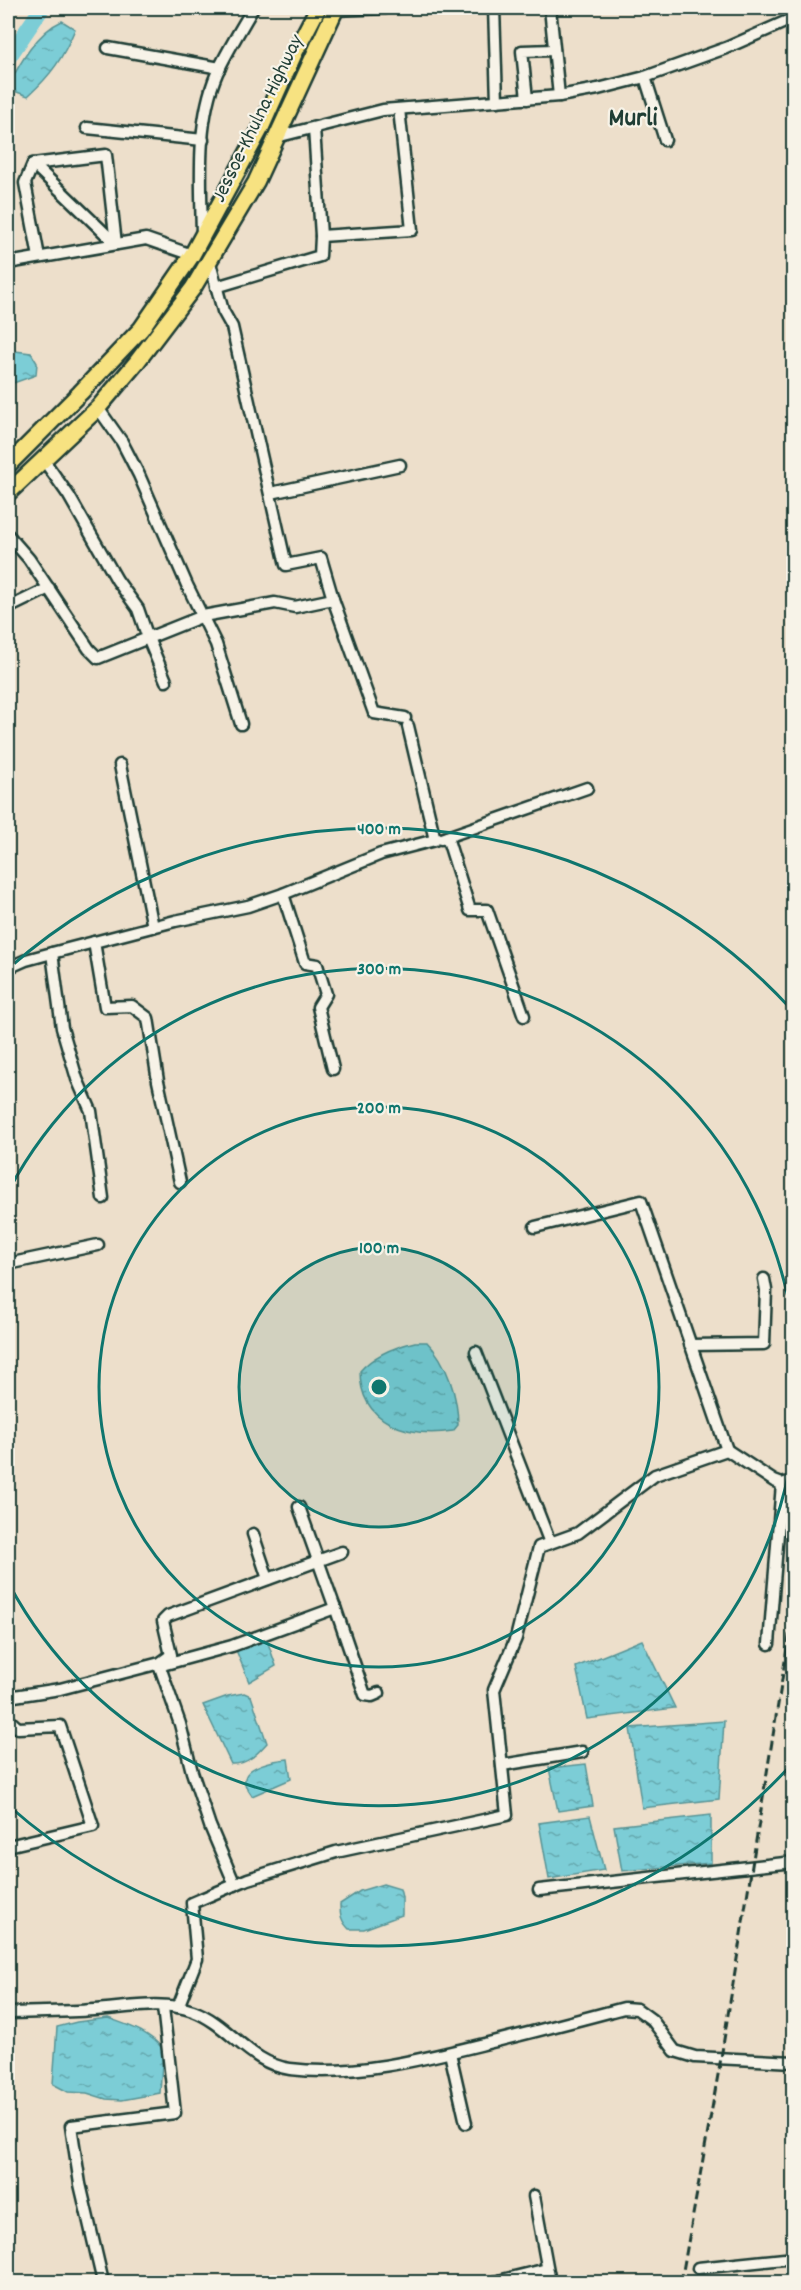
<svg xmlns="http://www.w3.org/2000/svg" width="801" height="2290" viewBox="0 0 801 2290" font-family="Dekko,sans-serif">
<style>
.water{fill:url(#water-ripples);stroke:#579395;stroke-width:1.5}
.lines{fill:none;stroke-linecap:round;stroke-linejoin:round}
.river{stroke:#7ccdd6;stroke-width:16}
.minor-casing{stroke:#1f3d34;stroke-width:15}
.highway-casing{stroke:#1f3d34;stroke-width:20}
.minor{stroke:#f7f3e8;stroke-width:10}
.highway{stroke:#f7e281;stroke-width:15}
.rail{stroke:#1f3d34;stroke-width:3;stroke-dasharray:9 4.5;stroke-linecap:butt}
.ring{fill:none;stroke:#0f766e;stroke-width:3}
.labels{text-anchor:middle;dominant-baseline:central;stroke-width:4.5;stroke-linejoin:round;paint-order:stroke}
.street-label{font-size:21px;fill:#1f3d34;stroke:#f7f3e8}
.district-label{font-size:27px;font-weight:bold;fill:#1f3d34;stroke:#f7f3e8}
.centre{fill:#0f766e;stroke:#f7f3e8;stroke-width:3}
.ring-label{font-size:18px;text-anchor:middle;font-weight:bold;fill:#0f766e;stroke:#f7f3e8;stroke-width:4.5;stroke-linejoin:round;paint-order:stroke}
</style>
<defs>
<pattern id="water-ripples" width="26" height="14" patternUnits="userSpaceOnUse" patternTransform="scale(1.5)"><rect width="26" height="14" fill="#7ccdd6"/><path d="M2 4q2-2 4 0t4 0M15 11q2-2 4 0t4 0" fill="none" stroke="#65a8ae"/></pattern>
</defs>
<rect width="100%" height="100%" fill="#eddfcb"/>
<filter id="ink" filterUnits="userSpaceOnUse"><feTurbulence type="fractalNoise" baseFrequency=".0167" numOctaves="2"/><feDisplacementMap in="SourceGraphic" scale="12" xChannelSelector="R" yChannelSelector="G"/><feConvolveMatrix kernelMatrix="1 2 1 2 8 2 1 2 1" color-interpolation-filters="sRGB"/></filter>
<g filter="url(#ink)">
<g class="water">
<path d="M62,21L75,29C63,58 52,74 28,96L14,91L8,86C20,63 37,32 62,21Z"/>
<path d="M15,351L31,353L37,363L36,375L8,385V355Z"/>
<path d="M415,1342H427C447,1362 458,1397 458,1425L453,1431C409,1438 360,1424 360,1371C374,1355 394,1347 415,1342Z"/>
<path d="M267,1640L276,1666L249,1682L236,1650Z"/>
<path d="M642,1640L675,1708L587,1719L576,1667Z"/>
<path d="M244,1693L251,1696L267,1743C257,1754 247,1765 231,1764L203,1705L228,1696Z"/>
<path d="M724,1721L719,1799L642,1808L630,1728Z"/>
<path d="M288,1759L291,1779L252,1796C250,1792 245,1787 245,1783C242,1765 277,1760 288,1759Z"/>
<path d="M586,1764L593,1806L558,1811L549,1768Z"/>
<path d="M711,1815V1863L622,1871L614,1826Z"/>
<path d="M590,1816L604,1870L549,1879L539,1823Z"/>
<path d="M383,1884L400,1889L402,1897V1915L364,1929H349C341,1921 340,1915 340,1904L360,1891Z"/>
<path d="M108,2018C130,2026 148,2031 163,2049L160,2093L122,2100L106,2099L87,2093L68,2092L53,2084L57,2027L77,2022Z"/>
</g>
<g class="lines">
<path class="river" d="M8,58L42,8"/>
<g class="minor-casing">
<g id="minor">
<path d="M494,8L497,101"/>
<path d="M550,8L559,96"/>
<path d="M335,10L386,8"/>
<path d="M108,48L220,68"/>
<path d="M645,77L665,140"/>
<path d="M527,99L522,51L554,50"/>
<path d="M87,128L203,140"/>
<path d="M314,128L321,236"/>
<path d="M276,137L383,110L559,96L598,89L645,77L726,48L794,18"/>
<path d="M33,164L116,244"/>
<path d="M202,235C201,183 196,122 217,73C227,51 241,29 253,8"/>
<path d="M39,257L25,183L33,164L106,155L116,244"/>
<path d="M209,259L223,311L232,327L286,565L321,558L333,599"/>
<path d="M8,263L146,239L192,255"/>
<path d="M216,287L320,256L321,236L412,230L399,109"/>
<path d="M98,408L122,442L139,475L187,585L216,644L241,724"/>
<path d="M271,493L400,465"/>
<path d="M8,535L29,559L89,649L98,658L148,638L138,609L117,580L69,496L43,459"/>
<path d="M8,608L49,588"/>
<path d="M166,681L148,638L203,616L275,603L295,607L333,599L374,713L405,718"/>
<path d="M120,765L153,927"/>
<path d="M447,837L470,910H487L524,1016"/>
<path d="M441,839L587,788"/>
<path d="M283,894L305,963L317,965L326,994L318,1007L333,1069"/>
<path d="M94,942L105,1007L132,1006L148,1018L158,1081L180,1182"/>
<path d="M52,953L62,1028L77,1079L91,1111L103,1198"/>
<path d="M8,968L26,960L52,953L175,921L248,906L283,894L381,854L435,840L408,726"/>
<path d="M535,1227L641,1201L727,1450"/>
<path d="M8,1264L98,1245"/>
<path d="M690,1345L764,1344L766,1290L764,1279"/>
<path d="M476,1352L550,1543"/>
<path d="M253,1534L268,1579"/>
<path d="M335,1607L365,1695L372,1696L379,1693"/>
<path d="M769,1644L782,1484"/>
<path d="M8,1697L60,1689L160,1663L171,1655L163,1621L168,1616L342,1552"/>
<path d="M8,1719L18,1728L60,1726L93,1826L8,1846"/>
<path d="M502,1765L582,1752"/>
<path d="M235,1885L210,1826L192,1772L180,1724L160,1667L162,1665L232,1646L335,1608L299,1507"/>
<path d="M539,1890L794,1862"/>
<path d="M178,2007L197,1959L192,1903L248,1879L336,1852L507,1815L494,1690L516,1638L539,1547L578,1533L655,1475L727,1450L774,1481L782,1484L794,1480"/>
<path d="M8,2013C36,2012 65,2012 94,2010C126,2008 163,2000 193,2011C229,2024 250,2064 290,2069C356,2077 424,2059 488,2043C533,2032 579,2020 624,2008L637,2009L652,2020L675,2051L695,2057L794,2062"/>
<path d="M450,2053L466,2123"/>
<path d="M534,2196L550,2282"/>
<path d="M698,2268L794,2258"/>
<path d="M103,2282L80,2184L71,2126L175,2113L163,2007"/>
<path d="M494,2282L547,2269"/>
</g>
</g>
<g class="highway-casing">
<g id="highway">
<path d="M8,465L80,393L141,329L192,255L261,128L294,54L318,8"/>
<path d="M8,493L98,408L136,363L193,288L256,182L336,8"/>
</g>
</g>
<use href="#minor" class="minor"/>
<use href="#highway" class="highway"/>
<path class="rail" d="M681,2282L721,2058L794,1605"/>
</g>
</g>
<circle cx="379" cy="1387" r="140" fill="#0f766e" fill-opacity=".12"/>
<g class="ring">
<circle cx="379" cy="1387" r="140"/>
<circle cx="379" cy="1387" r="280"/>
<path d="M793 1449A419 419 0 0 1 9 1584M9 1190A419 419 0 0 1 793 1325"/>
<path d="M791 1765A559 559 0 0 1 9 1806M9 968A559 559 0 0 1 791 1009"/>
</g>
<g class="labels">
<g class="street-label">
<text transform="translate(259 119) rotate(-64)">Jessoe-Khulna Highway</text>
</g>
<g class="district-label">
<text x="633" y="119">Murli</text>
</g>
</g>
<circle cx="379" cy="1387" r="9" class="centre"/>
<g class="ring-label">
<text x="379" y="834">400 m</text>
<text x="379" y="974">300 m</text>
<text x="379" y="1113">200 m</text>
<text x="379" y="1253">100 m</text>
</g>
<rect width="801" height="2290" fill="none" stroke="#f7f3e8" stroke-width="30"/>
<rect x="15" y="15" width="771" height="2260" fill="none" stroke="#1f3d34" stroke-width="2" filter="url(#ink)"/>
</svg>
